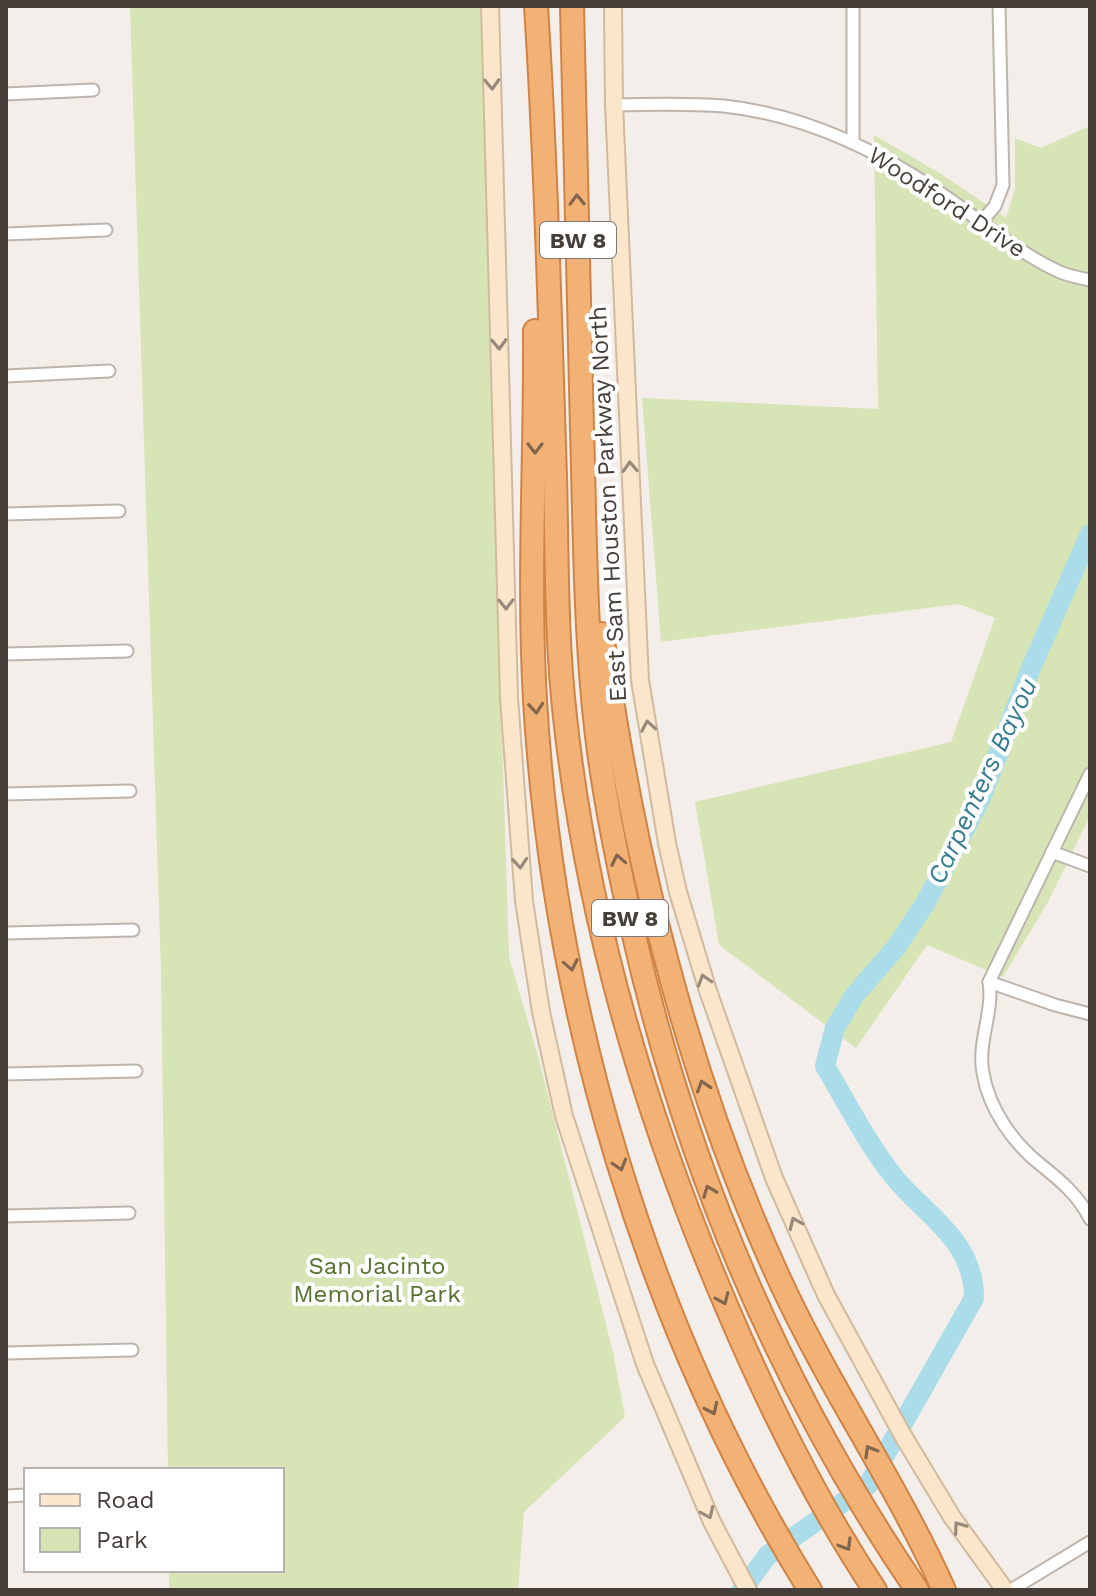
<svg xmlns="http://www.w3.org/2000/svg" width="1096" height="1596" viewBox="0 0 1096 1596" font-family="'Work Sans',sans-serif">
<style>
.green{fill:#d7e4b5}
.lines{fill:none;stroke-linecap:round;stroke-linejoin:round}
.river{stroke:#aadcea;stroke-width:20}
.minor-casing{stroke:#bdb4ac;stroke-width:15}
.secondary-casing{stroke:#d2ba9e;stroke-width:20}
.motorway-casing{stroke:#d08345;stroke-width:26}
.minor{stroke:#fff;stroke-width:11}
.secondary{stroke:#fae6cb;stroke-width:16}
.motorway{stroke:#f2b175;stroke-width:22}
.oneway{stroke:#978a7a}
.oneway2{stroke:#82664d}
.labels{text-anchor:middle;dominant-baseline:central;stroke-width:8;stroke-linejoin:round;paint-order:stroke}
.shield{fill:#fff;stroke:#7e7874;stroke-width:2}
.shield-label{font-size:22px;font-weight:bold;fill:#463e38}
.street-label{font-size:24px;fill:#463e38;stroke:#fff}
.park-label{font-size:24px;fill:#567330;stroke:#fff}
.water-label{font-size:26px;font-style:italic;fill:#347c92;stroke:#fff}
</style>
<rect width="100%" height="100%" fill="#f3eee9"/>
<g class="green">
<path d="M130,6H481L491,185L494,484L509,957L538,1056L613,1352L625,1417L524,1512L518,1590H169V1570H282V1470H168L161,972Z"/>
<path d="M1090,126V816L1048,902L1003,977L927,945L856,1048L719,945L695,802L951,742L995,618L959,604L661,642L642,398L878,409L874,135L941,174L1006,218L1015,189V138L1041,148Z"/>
</g>
<g class="lines">
<path class="river" d="M742,1590L768,1555L868,1485L974,1298C974,1240 926,1216 894,1177C867,1143 847,1103 825,1066L835,1028L854,996L897,946L926,902L981,798L1031,668L1090,534"/>
<g class="minor-casing">
<g id="minor">
<path d="M6,94L93,90"/>
<path d="M614,105C650,104 687,103 724,106C798,114 871,147 933,188C975,215 1015,252 1060,272C1069,276 1080,278 1090,280"/>
<path d="M853,142V6"/>
<path d="M982,221L995,206L1003,185L999,6"/>
<path d="M6,234L106,230"/>
<path d="M6,376L109,371"/>
<path d="M6,514L119,511"/>
<path d="M6,654L127,651"/>
<path d="M1090,774L989,982C994,1012 977,1042 983,1073C989,1109 1013,1143 1041,1165C1061,1181 1079,1196 1090,1219"/>
<path d="M6,794L130,791"/>
<path d="M1052,852L1090,866"/>
<path d="M6,933L133,930"/>
<path d="M989,982L1055,1005L1090,1014"/>
<path d="M6,1074L136,1071"/>
<path d="M6,1216L129,1213"/>
<path d="M6,1353L132,1350"/>
<path d="M6,1496L26,1495"/>
<path d="M1011,1590L1090,1542"/>
</g>
</g>
<g class="secondary-casing">
<g id="secondary">
<path d="M490,6L509,698L524,901L541,1012L564,1116L645,1364L712,1522L748,1590"/>
<path d="M613,6L614,105L640,680L667,843L678,892L708,991L774,1178L826,1295L902,1434L952,1517L1005,1590"/>
</g>
</g>
<g class="motorway-casing">
<g id="motorway">
<path d="M536,6C546,163 550,320 555,477C557,557 556,637 565,717C587,919 646,1118 726,1305C768,1404 815,1500 875,1590"/>
<path d="M572,6C576,147 579,288 582,429C585,534 585,640 598,744C606,807 619,869 633,931C687,1170 779,1388 917,1590"/>
<path d="M535,331C536,454 528,577 535,700C553,1008 647,1328 810,1590"/>
<path d="M602,634C633,857 687,1081 782,1285C831,1390 897,1485 944,1590"/>
</g>
</g>
<use href="#minor" class="minor"/>
<use href="#secondary" class="secondary"/>
<use href="#motorway" class="motorway"/>
</g>
<defs><path id="oneway-chevron" d="M-2-3.5L2.5 0L-2 3.5" fill="none" stroke-width="1.6" stroke-linecap="round" stroke-linejoin="round" transform="scale(2)"/></defs>
<g class="oneway">
<use href="#oneway-chevron" transform="translate(492 84) rotate(88)"/>
<use href="#oneway-chevron" transform="translate(499 344) rotate(88)"/>
<use href="#oneway-chevron" transform="translate(630 467) rotate(-93)"/>
<use href="#oneway-chevron" transform="translate(506 604) rotate(89)"/>
<use href="#oneway-chevron" transform="translate(648 726) rotate(-100)"/>
<use href="#oneway-chevron" transform="translate(520 863) rotate(85)"/>
<use href="#oneway-chevron" transform="translate(704 980) rotate(-107)"/>
<use href="#oneway-chevron" transform="translate(795 1223) rotate(-114)"/>
<use href="#oneway-chevron" transform="translate(708 1513) rotate(66)"/>
<use href="#oneway-chevron" transform="translate(959 1527) rotate(-126)"/>
</g>
<g class="oneway2">
<use href="#oneway-chevron" transform="translate(577 200) rotate(-91)"/>
<use href="#oneway-chevron" transform="translate(535 448) rotate(90)"/>
<use href="#oneway-chevron" transform="translate(536 708) rotate(85)"/>
<use href="#oneway-chevron" transform="translate(618 860) rotate(-101)"/>
<use href="#oneway-chevron" transform="translate(571 965) rotate(79)"/>
<use href="#oneway-chevron" transform="translate(703 1086) rotate(-108)"/>
<use href="#oneway-chevron" transform="translate(620 1165) rotate(73)"/>
<use href="#oneway-chevron" transform="translate(709 1191) rotate(-111)"/>
<use href="#oneway-chevron" transform="translate(723 1299) rotate(67)"/>
<use href="#oneway-chevron" transform="translate(712 1409) rotate(65)"/>
<use href="#oneway-chevron" transform="translate(870 1451) rotate(-120)"/>
<use href="#oneway-chevron" transform="translate(846 1545) rotate(59)"/>
</g>
<g class="labels">
<g class="shield">
<rect x="540" y="222" width="76" height="36" rx="6"/>
<rect x="592" y="900" width="76" height="36" rx="6"/>
</g>
<g class="shield-label">
<text x="578" y="240">BW 8</text>
<text x="630" y="918">BW 8</text>
</g>
<g class="street-label">
<text transform="translate(947 202) rotate(33)">Woodford Drive</text>
<text transform="translate(608 504) rotate(-93)">East Sam Houston Parkway North</text>
</g>
<g class="park-label">
<text x="377" y="1266">San Jacinto<tspan x="377" dy="28">Memorial Park</tspan></text>
</g>
<g class="water-label">
<text transform="translate(982 781) rotate(-65)">Carpenters Bayou</text>
</g>
</g>
<rect width="1096" height="1596" fill="none" stroke="#463e38" stroke-width="16"/>
<rect x="24" y="1468" width="260" height="104" fill="#ffffff" stroke="#b5b2af" stroke-width="2"/>
<rect x="40" y="1494" width="40" height="12" fill="#fae6cb" stroke="#b5b2af" stroke-width="2"/>
<text x="96" y="1508" font-size="24" fill="#463e38">Road</text>
<rect x="40" y="1528" width="40" height="24" fill="#d7e4b5" stroke="#b5b2af" stroke-width="2"/>
<text x="96" y="1548" font-size="24" fill="#463e38">Park</text>
</svg>
